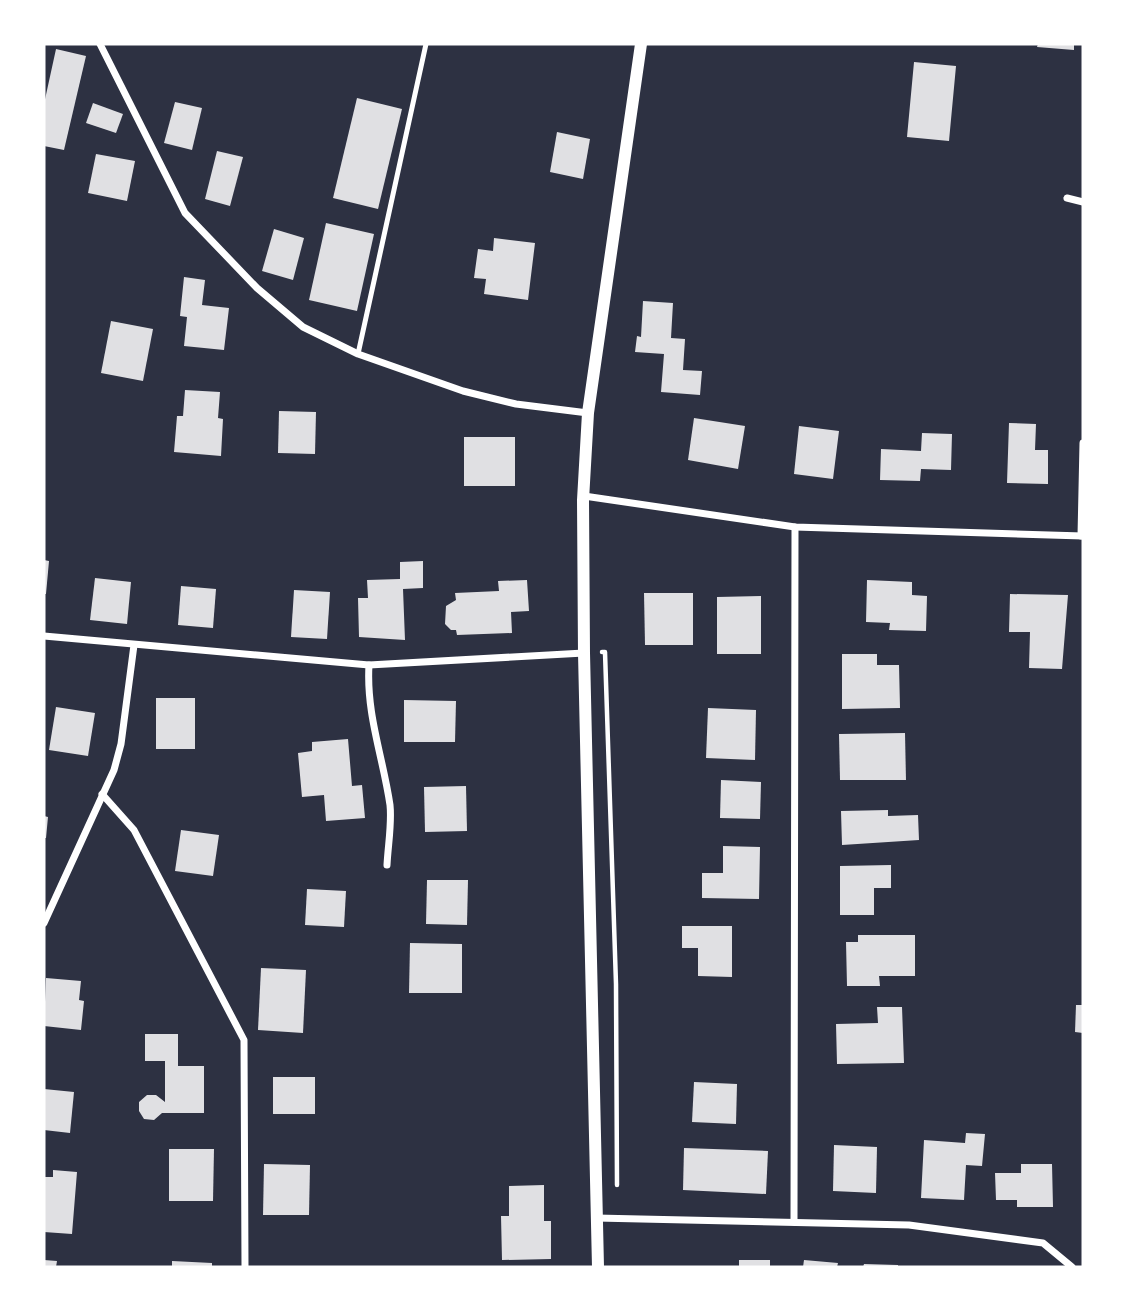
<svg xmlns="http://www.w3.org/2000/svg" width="1127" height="1311" viewBox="0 0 1127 1311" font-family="'Golos Text',sans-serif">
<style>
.building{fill:#e0e0e3}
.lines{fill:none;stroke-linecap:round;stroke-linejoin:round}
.path{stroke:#fff;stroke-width:4.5}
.service{stroke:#fff;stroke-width:5}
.minor{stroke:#fff;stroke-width:7}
.tertiary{stroke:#fff;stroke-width:12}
</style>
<rect width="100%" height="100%" fill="#2d3142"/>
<g class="building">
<path d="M1038,44H1074V50L1037,47Z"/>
<path d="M56,49L86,56L64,150L44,146V104Z"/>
<path d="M914,62L956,66L949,141L907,137Z"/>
<path d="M357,98L402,109L378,209L333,198Z"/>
<path d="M175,102L202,108L192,150L164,143Z"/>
<path d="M93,103L123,114L116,133L86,123Z"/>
<path d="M557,132L590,139L583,179L550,172Z"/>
<path d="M217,151L243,157L230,206L205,199Z"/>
<path d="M96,154L135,161L127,201L88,193Z"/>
<path d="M326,223L374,234L357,311L309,300Z"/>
<path d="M274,229L304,238L293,280L262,271Z"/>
<path d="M494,238L535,243L528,300L484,294L486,279L474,278L478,249L493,251Z"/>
<path d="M184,277L205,280L202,305L229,308L224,350L184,346L187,317L180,316Z"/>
<path d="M643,301L673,303L671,338L685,339L683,370L702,371L700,395L661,392L664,354L635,352L637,336L641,337Z"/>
<path d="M111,321L153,329L143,381L101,373Z"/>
<path d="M185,390L220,392L218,418L223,419L221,456L174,452L177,416H183Z"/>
<path d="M279,411L316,412L315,454L278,453Z"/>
<path d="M694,418L745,426L738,469L688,460Z"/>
<path d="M1009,423L1036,424L1035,450H1048V484L1007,483Z"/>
<path d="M799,426L839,431L833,479L794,474Z"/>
<path d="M922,433L952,434L951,470L921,469L920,481L880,480L881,449L921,451Z"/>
<rect x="464" y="437" width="51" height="49"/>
<path d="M44,560L49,561L46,594H44Z"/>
<path d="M423,561V588L403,589L405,640L359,637L358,598H368L367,580L400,579V562Z"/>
<path d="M95,578L131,582L127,624L90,620Z"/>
<path d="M527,580L529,611L511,612L512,633L457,635L456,630H451L445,624L446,606L456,600L455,593L499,591L498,581Z"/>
<path d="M867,580L912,582V595L927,596L926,631L889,630L890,623L866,622Z"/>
<path d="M181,586L216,589L213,628L178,625Z"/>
<path d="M294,590L330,592L327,639L291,637Z"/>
<path d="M644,593H693V645H645Z"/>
<path d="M1010,594L1068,595L1062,669L1029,668L1030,632H1009Z"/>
<path d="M761,596V654H717V597Z"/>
<path d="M842,654H877V665H899L900,708L842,709Z"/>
<rect x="156" y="698" width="39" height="51"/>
<path d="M404,700L456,701L455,742H404Z"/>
<path d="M56,707L95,713L88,756L49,750Z"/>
<path d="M708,708L756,710L755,760L706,758Z"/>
<path d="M905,733L906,780H840L839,734Z"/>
<path d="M348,739L352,786L362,785L365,818L326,821L324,795L302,797L298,753L312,751V742Z"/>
<path d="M721,780L761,782L760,819L720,818Z"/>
<path d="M466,786L467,831L425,832L424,787Z"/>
<path d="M888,810V816L918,815L919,840L842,845L841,811Z"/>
<path d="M44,816L48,817L46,838H44Z"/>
<path d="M181,830L219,835L213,876L175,871Z"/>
<path d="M723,846L760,847L759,899L702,898V873H723Z"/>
<path d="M891,865V888H874V915H840V866Z"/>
<path d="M427,880H468L467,925L426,924Z"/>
<path d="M307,889L346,891L344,927L305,925Z"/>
<path d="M682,926H732V977L698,976V948H682Z"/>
<path d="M858,935H915V976H879L880,986H847L846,942H858Z"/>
<path d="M410,943L462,944V993H409Z"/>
<path d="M261,968L306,970L303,1033L258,1030Z"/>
<path d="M46,978L81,981L79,1000L84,1001L81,1030L44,1026Z"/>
<path d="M1076,1005H1083V1033L1075,1032Z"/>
<path d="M877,1007H902L904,1063L837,1064L836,1024L878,1023Z"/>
<path d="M145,1034H178V1066H204V1113H162L154,1120L144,1119L139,1111V1102L147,1095H156L165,1102V1061H145Z"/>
<rect x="273" y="1077" width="42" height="37"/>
<path d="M694,1082L737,1084L736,1124L692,1122Z"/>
<path d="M44,1089L74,1092L70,1133L44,1130Z"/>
<path d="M966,1133L985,1134L982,1166L966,1165L964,1200L921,1198L924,1140L965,1143Z"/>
<path d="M834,1145L877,1147L876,1193L833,1191Z"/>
<path d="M684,1148L768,1151L766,1194L683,1190Z"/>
<path d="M169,1149H214L213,1201H169Z"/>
<path d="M264,1164L310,1165L309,1215H263Z"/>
<path d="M1021,1164H1052L1053,1207H1017V1200H996L995,1173H1021Z"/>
<path d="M53,1170L77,1172L72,1234L44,1232V1177H53Z"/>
<path d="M544,1185V1221H551V1259L502,1260L501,1216H509V1186Z"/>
<path d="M44,1260L57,1261L56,1267H44Z"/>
<rect x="739" y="1260" width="31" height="7"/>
<path d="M804,1260L838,1263L837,1267H803Z"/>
<path d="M172,1261L212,1263V1267H172Z"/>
<path d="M864,1264L898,1265V1267H863Z"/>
</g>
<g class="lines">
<path class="path" d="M602,652H605L616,984L617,1185"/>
<path class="service" d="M358,354L426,44"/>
<g class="minor">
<path d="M100,44L185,213L257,288L303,327L358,354L463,391L516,404L588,413"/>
<path d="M1067,198L1083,202"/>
<path d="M584,496L795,527L1083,536"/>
<path d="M1081,536L1083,443"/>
<path d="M44,636L369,665L584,653"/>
<path d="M369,665C366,714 383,757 390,805C392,824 388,845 387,865"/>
<path d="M102,794L134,830L244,1040L245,1267"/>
<path d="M44,923L114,770L121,744L134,645"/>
<path d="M596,1218L909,1225L1043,1243L1072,1267"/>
<path d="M794,1222L795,527"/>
</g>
<path class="tertiary" d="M598,1267L584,653L583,500L588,413L641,44"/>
</g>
<rect width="1127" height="1311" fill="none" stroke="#ffffff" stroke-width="91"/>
</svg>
